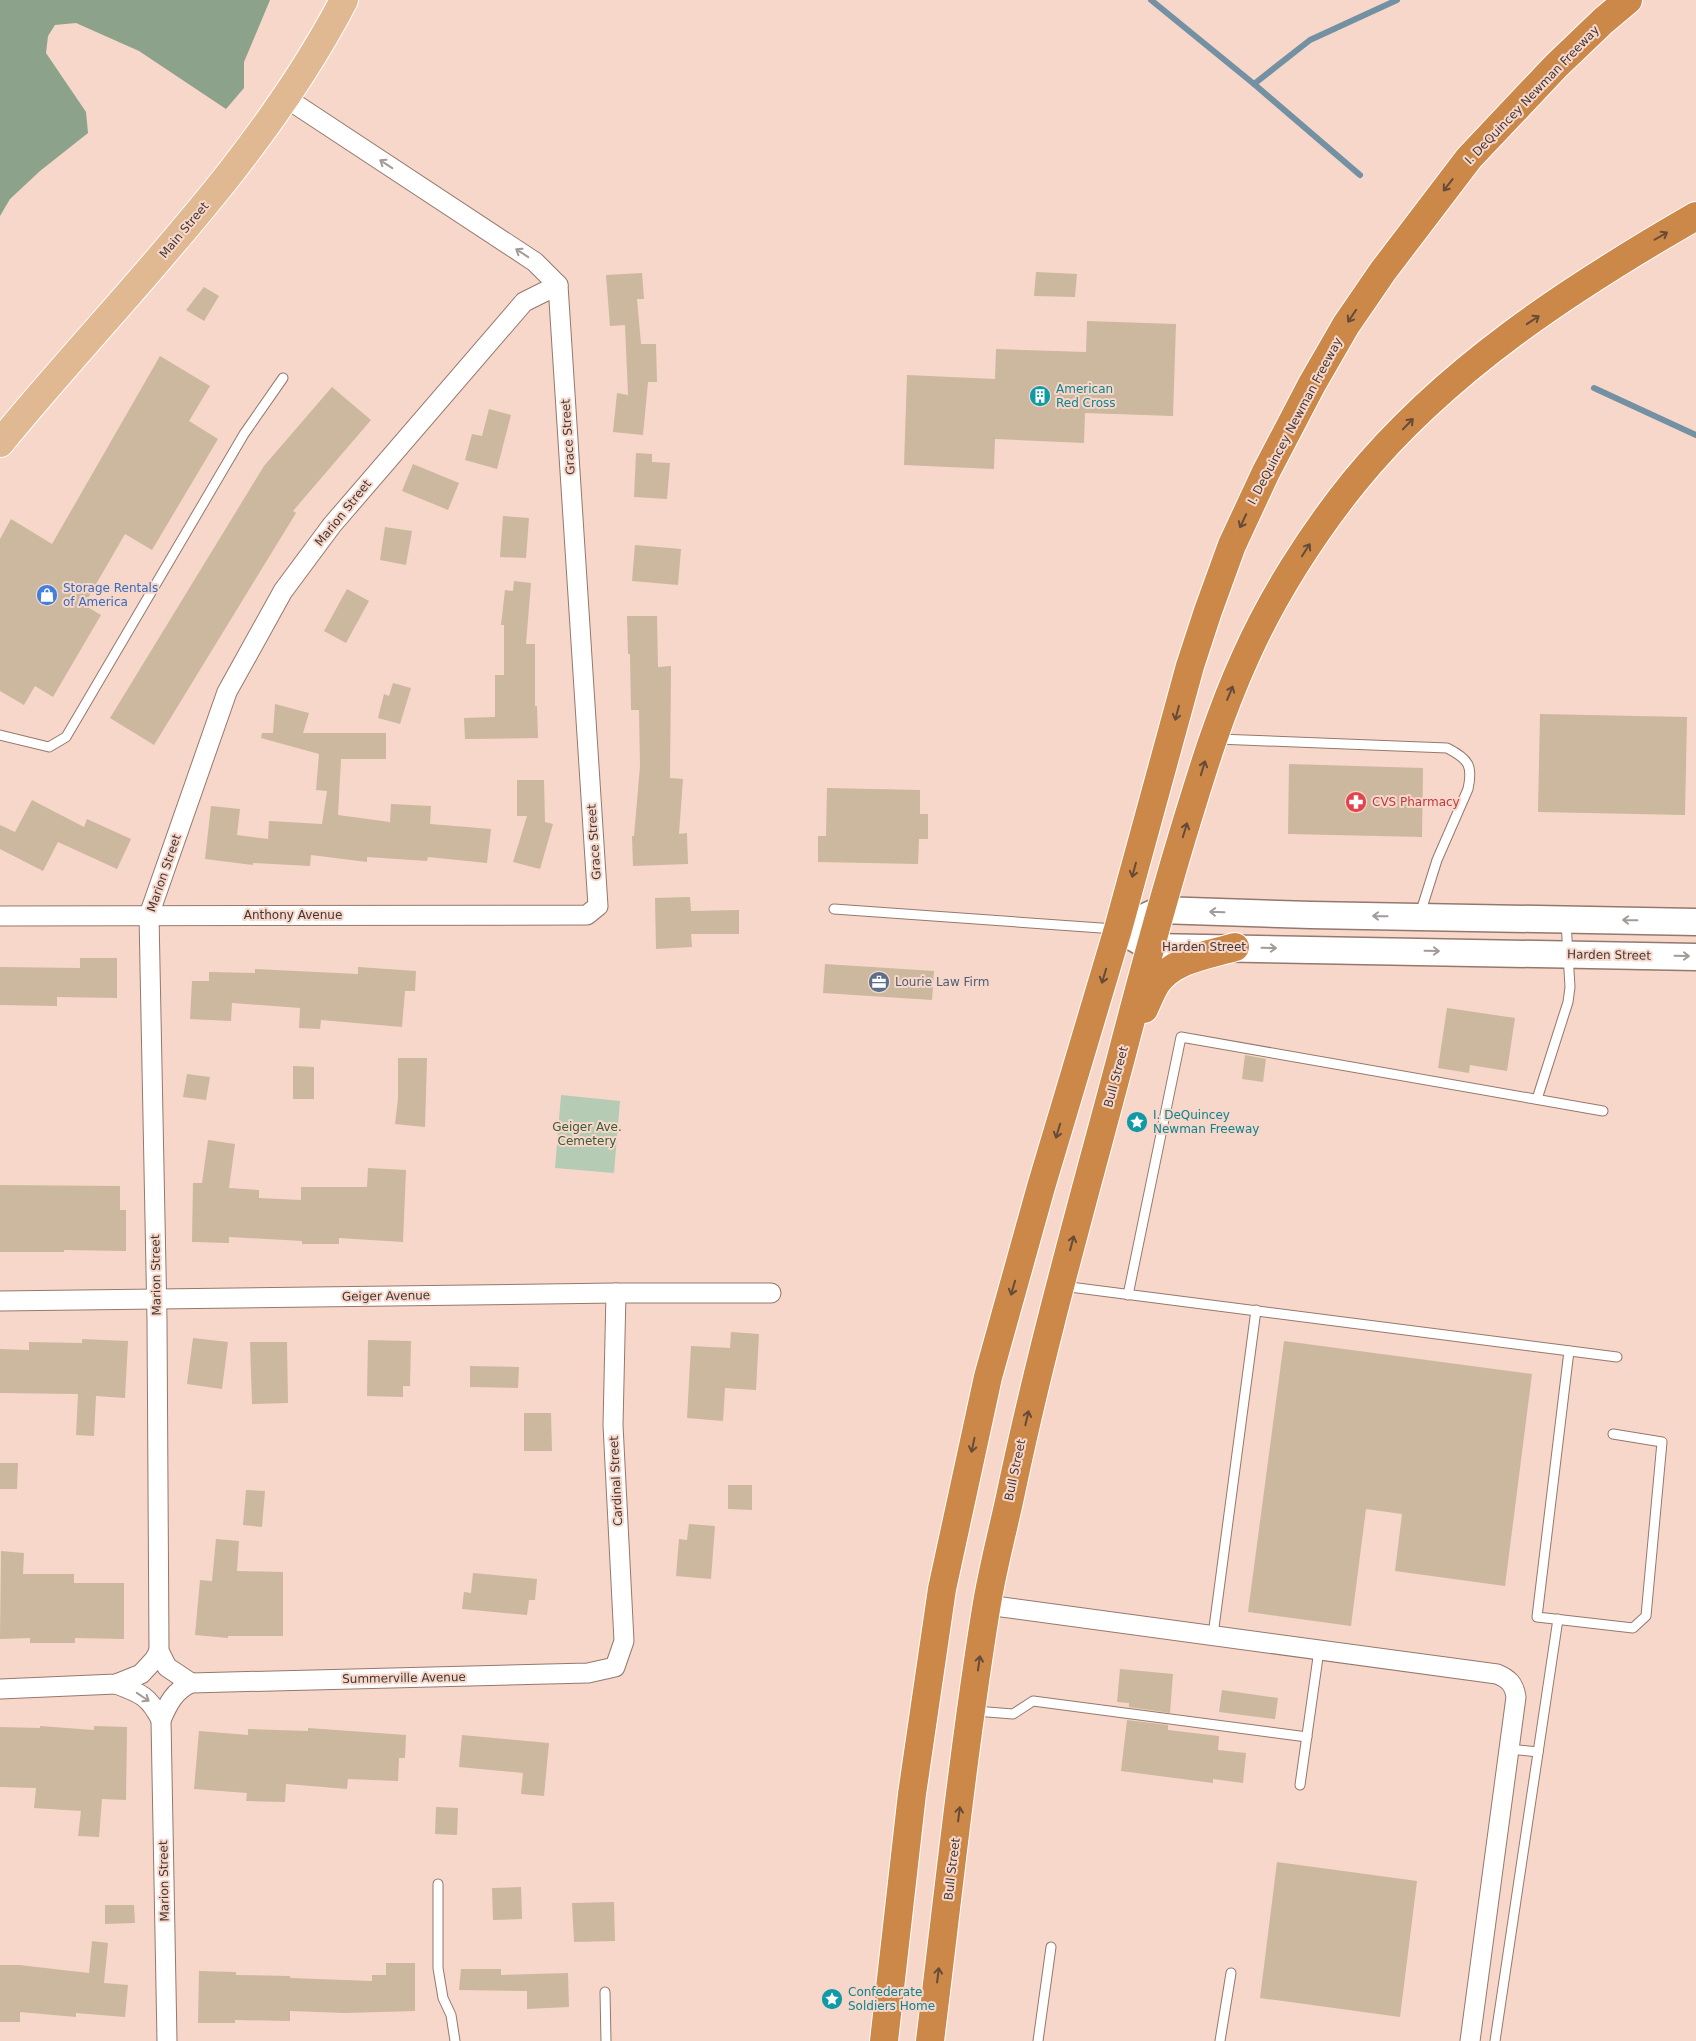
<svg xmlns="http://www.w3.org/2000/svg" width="1696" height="2041" viewBox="0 0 1696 2041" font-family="'DejaVu Sans',sans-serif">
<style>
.green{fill:#b6cbb4}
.forest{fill:#8ca28a}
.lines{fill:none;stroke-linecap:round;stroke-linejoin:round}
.stream{stroke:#7391a2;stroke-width:6}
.building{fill:#cbb89e}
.lane-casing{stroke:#95786c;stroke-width:11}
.street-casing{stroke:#95786c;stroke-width:21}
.secondary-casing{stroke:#95786c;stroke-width:29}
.primary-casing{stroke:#fff;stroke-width:30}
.highway-casing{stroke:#fff;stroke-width:30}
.lane{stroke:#fff;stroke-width:9}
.street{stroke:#fff;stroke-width:19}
.secondary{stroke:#fff;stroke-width:26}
.primary{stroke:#e0b891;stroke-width:28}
.highway{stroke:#cb8848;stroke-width:28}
.oneway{stroke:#a29b98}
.oneway2{stroke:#664b38}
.labels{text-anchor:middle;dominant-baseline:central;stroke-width:4;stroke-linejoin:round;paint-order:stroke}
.street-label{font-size:12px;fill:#443732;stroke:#f7d7ca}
.culture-label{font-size:12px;fill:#0d838f;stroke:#f7d7ca;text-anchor:start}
.shop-label{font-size:12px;fill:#366cbe;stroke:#f7d7ca;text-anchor:start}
.health-label{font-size:12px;fill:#be3a42;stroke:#f7d7ca;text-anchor:start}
.service-label{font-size:12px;fill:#4e5e75;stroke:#f7d7ca;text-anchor:start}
.park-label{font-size:12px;fill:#395b36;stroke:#f7d7ca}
</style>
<rect width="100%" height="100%" fill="#f7d7ca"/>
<path class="green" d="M561,1095L620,1101L614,1173L555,1168Z"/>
<path class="forest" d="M0,0H270L244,62V88L226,109L139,51L76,23L55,25L48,36L46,53L86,112L88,133L40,171L10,199L0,216Z"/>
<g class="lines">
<g class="stream">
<path d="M1151,0L1254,84L1360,175"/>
<path d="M1254,84L1310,40L1397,0"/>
<path d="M1594,388L1696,435"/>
</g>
</g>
<g class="building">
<path d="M1036,272L1077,274L1075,297L1034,296Z"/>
<path d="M642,273L644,299H637L641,344H656L657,382H648L643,435L613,432L617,393L628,395L625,325L610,326L606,275Z"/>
<path d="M204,287L219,296L204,321L186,310Z"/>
<path d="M1087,321L1176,324L1173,416L1085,413L1084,443L995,439L994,469L904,465L907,375L995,379L996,349L1086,352Z"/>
<path d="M160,356L210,386L189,421L218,439L152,550L125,534L84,605L101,615L53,697L35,686L24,705L0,691V539L11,519L52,544Z"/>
<path d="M332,387L371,420L293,511L296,513L154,745L110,718L264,466Z"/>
<path d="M489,409L511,415L497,469L465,460L472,434L482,436Z"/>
<path d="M636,453L652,454V462L670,463L667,499L634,497Z"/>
<path d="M413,464L459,483L448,510L402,491Z"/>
<path d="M503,516L529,518L526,558L500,557Z"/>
<path d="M385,527L412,531L406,565L380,560Z"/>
<path d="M635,545L681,549L678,585L632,581Z"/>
<path d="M514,581L531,583L526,644H535V706H537L538,738L465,739L464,718L495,717V675H504V625H501L505,590L513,591Z"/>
<path d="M347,589L369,601L346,643L324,631Z"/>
<path d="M627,616H657L658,667L671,666L670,778L683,779L679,834L687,833L688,864L633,866L632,836H634L640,766L639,710H631L630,654H628Z"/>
<path d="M393,683L411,688L400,724L378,718L384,694L389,696Z"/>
<path d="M275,704L309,713L303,733H386V759H341L338,815L390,822L391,804L431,806L430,824L491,829L487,863L428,857L427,861L367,857V862L311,855L310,866L253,863V865L205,859L211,806L240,809L237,835L268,839L269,821L322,824L327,791L316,790L319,754L261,738L262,733H273Z"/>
<path d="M1540,714L1687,717L1685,815L1538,812Z"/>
<path d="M1289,764L1423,768L1422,837L1288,834Z"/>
<path d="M517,780H544L545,822L553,824L540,869L513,862L527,816H517Z"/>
<path d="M827,788L920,790V814H928V839H919L918,864L818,862V836H826Z"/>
<path d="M32,800L84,827L87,819L131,839L117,869L58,842L43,871L0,849V825L15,832Z"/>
<path d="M690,897L691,911L739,910V934H691L692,947L656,949L655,898Z"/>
<path d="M80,958H117V998L57,997V1006L0,1005V967L80,968Z"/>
<path d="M825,964L934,971L932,1000L823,993Z"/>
<path d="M358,967L416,971L415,991H405L402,1027L321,1020L320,1029L299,1028L300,1008L232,1003L231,1021L190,1019L192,981H209V972L255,973V969L358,974Z"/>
<path d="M1447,1008L1515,1018L1507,1071L1470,1065L1469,1073L1438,1068Z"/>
<path d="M1245,1055L1266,1059L1263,1082L1242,1079Z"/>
<path d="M398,1058H427L425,1127L395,1124L398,1099Z"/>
<path d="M293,1066L314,1067V1099H293Z"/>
<path d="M187,1074L210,1077L206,1100L183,1097Z"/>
<path d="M208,1140L235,1144L229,1188L259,1190V1198L301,1200V1187H367L368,1168L406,1170L403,1242L339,1238V1244H302V1241L229,1237V1243L192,1242L193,1183H202Z"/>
<path d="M0,1185L120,1186V1210H126V1251L64,1250V1252H0Z"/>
<path d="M731,1332L759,1334L756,1390L725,1388L723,1421L687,1418L691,1346L730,1348Z"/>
<path d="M193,1338L228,1342L222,1389L187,1384Z"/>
<path d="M82,1339L128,1341L125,1398L96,1396L94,1436L76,1435L78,1394L0,1393V1349L29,1350V1342L82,1343Z"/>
<path d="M368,1340L411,1341L410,1386H403V1397L367,1396Z"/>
<path d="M1284,1341L1532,1374L1505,1586L1395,1571L1402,1514L1366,1509L1351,1626L1248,1612Z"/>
<path d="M250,1342H287L288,1403L252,1404Z"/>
<path d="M470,1366L519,1367L518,1388L470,1387Z"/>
<path d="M524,1413H551L552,1451H524Z"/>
<path d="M0,1463H18L17,1489H0Z"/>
<path d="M728,1485H752V1510L728,1509Z"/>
<path d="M246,1490L265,1491L262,1527L243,1525Z"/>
<path d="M689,1524L715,1526L711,1579L676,1576L679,1539L687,1540Z"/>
<path d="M216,1539L239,1541L237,1571L283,1572V1636H228V1638L195,1635L200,1580L212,1581Z"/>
<path d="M1,1551L24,1553L23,1574H74V1583H124V1639L75,1638V1643H30V1638L0,1639Z"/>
<path d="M473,1573L537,1579L535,1600H529L527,1615L462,1609L464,1592L471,1593Z"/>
<path d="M1120,1669L1173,1674L1170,1713L1129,1707V1703L1117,1702Z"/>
<path d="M1222,1690L1278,1698L1275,1719L1219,1712Z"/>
<path d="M1127,1720L1168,1725V1730L1219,1736L1218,1750L1246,1753L1243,1783L1213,1779V1783L1121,1771Z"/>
<path d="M40,1726L94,1730V1726L127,1727L126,1800L102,1799L99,1837L78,1836L81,1811L34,1808L36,1788L0,1787V1727L40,1728Z"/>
<path d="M308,1728L406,1735L405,1758H399L398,1781L348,1779L347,1789L286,1784L285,1802L246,1801L247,1793L194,1789L199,1731L248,1735V1729L308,1731Z"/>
<path d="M462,1735L549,1743L544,1796L521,1794L523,1773L459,1767Z"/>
<path d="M436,1807L458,1808L457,1835L435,1834Z"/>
<path d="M1277,1862L1417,1881L1400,2017L1260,1998Z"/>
<path d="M521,1887L522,1919L493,1920L492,1888Z"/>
<path d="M614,1902L615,1941L574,1942L572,1903Z"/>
<path d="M105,1905H134L135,1923L105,1924Z"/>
<path d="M92,1941L108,1943L104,1983L128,1985L125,2017L76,2013V2017L20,2012V2022H0V1965H19L89,1973Z"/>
<path d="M386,1963H415V2011L345,2013L290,2011V2021L235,2020V2023H198L199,1971L236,1972V1975L290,1976V1978L372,1981V1975H386Z"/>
<path d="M461,1969H501V1975L568,1973L569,2007L527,2009V1991L459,1990Z"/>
</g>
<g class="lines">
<g class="lane-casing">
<g id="lane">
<path d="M0,735L49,747L66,737L244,434L283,378"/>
<path d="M1218,739L1447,748C1469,759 1473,766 1468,789L1437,860L1420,914"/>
<path d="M834,909L1115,929"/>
<path d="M1537,1099L1568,1002L1570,987L1566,922"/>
<path d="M1062,1286L1617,1357"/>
<path d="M1128,1295L1181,1037L1603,1111"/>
<path d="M1569,1351L1537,1617L1633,1628L1646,1616L1662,1442L1613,1434"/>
<path d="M1213,1635L1256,1310"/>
<path d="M975,1711L1013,1714L1033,1701L1307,1737"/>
<path d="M1509,1749L1538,1752"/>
<path d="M1300,1785L1319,1650"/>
<path d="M438,1884V1968L443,1998L451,2015L455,2041"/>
<path d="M605,1992L606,2041"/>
<path d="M1038,2041L1051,1947"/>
<path d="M1220,2041L1231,1973"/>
<path d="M1495,2041L1558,1619"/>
</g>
</g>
<g class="street-casing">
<g id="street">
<path d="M0,916L587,915L598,906L558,285L535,262L286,98"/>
<path d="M0,1301L616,1293H771"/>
<path d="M987,1605L1497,1674C1509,1679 1514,1684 1516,1697L1470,2041"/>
<path d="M191,1683L167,1667L159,1651L157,1320L149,915L227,692L283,591L332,525L524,302L558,285"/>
<path d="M116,1684C140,1693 149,1696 161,1720L167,2041"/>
<path d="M0,1689L116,1684L141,1674L154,1660L159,1651"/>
<path d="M161,1720C168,1704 174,1691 191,1683L588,1673L615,1667L624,1641L613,1425L616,1293"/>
</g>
</g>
<g class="secondary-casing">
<g id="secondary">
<path d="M1118,929L1150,947L1696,957"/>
<path d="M1118,929L1160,910L1311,915L1696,922"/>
</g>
</g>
<g class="primary-casing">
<path id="primary" d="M0,443C119,298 257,167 344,0"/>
</g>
<g class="highway-casing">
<g id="highway">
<path d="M1144,1009C1148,1001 1151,992 1156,984C1173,959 1208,955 1235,947"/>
<path d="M884,2041L912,1794L942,1589L988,1377L1041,1187L1118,929L1190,666L1208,611L1232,545L1266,472L1312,384L1346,325L1383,271L1469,158L1556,66L1603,21L1628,0"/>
<path d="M930,2041C948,1897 963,1752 986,1609C992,1571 1002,1534 1010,1497C1041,1348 1083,1201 1122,1054C1141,981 1161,907 1183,834C1201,775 1219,715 1245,658C1272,597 1312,534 1354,482C1446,369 1571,288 1696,216"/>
</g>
</g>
<use href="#lane" class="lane"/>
<use href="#street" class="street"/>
<use href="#secondary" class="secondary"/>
<use href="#primary" class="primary"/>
<use href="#highway" class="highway"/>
</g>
<defs><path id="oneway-shaft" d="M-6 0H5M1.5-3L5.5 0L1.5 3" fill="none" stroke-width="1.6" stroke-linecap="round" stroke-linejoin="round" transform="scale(1.25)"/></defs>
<g class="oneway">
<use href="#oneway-shaft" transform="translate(386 164) rotate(-147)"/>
<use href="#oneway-shaft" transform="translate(522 253) rotate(-147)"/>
<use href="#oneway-shaft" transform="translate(1217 912) rotate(-178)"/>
<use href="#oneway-shaft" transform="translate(1380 916) rotate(-179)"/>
<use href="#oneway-shaft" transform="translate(1630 920) rotate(-179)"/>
<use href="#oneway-shaft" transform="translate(1269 948) rotate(1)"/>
<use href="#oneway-shaft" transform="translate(1432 951) rotate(1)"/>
<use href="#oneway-shaft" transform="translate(1682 956) rotate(1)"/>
<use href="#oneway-shaft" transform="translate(143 1697) rotate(34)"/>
</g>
<g class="oneway2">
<use href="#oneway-shaft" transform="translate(1448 185) rotate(128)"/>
<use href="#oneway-shaft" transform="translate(1661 236) rotate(-30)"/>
<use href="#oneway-shaft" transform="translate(1352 316) rotate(124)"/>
<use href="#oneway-shaft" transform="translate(1533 320) rotate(-34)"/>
<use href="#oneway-shaft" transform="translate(1408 424) rotate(-46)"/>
<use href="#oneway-shaft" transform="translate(1243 521) rotate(115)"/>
<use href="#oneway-shaft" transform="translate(1306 550) rotate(-57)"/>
<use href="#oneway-shaft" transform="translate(1230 693) rotate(-67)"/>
<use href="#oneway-shaft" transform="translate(1177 713) rotate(105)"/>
<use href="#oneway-shaft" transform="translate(1203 768) rotate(-73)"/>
<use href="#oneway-shaft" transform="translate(1185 830) rotate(-73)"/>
<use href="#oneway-shaft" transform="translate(1134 870) rotate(105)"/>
<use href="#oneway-shaft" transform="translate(1104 976) rotate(107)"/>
<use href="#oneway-shaft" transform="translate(1058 1131) rotate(107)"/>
<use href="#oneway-shaft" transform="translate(1072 1243) rotate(-75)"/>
<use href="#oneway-shaft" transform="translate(1013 1288) rotate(106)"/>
<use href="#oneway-shaft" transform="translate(1027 1418) rotate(-77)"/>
<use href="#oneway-shaft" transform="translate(973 1445) rotate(102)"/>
<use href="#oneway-shaft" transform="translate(979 1663) rotate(-82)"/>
<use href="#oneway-shaft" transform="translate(959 1814) rotate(-83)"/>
<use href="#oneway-shaft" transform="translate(938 1975) rotate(-83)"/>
</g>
<defs>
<g id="building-disc" transform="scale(1.125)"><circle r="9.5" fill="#0f9aa8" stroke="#f7d7ca"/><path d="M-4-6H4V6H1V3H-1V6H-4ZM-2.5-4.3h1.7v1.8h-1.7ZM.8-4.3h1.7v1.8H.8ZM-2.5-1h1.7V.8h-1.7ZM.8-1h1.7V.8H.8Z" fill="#fff"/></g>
<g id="shop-disc" transform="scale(1.125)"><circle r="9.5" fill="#3f7fe0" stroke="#f7d7ca"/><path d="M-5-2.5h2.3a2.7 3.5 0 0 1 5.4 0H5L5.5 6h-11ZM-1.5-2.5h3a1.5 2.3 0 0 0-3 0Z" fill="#fff"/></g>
<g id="pharmacy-disc" transform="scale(1.125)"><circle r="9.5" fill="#e0444e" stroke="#f7d7ca"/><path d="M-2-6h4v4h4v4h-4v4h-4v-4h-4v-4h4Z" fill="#fff"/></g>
<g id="office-disc" transform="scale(1.125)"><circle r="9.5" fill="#5c6f8a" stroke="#f7d7ca"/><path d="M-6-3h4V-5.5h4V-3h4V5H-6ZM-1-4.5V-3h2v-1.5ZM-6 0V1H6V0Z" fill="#fff"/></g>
<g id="sight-disc" transform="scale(1.125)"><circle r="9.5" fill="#0f9aa8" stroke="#f7d7ca"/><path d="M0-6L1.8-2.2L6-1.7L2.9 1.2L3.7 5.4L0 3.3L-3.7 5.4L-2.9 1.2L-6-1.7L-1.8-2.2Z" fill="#fff"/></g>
</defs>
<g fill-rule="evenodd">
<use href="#building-disc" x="1040" y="396"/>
<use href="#shop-disc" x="47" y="595"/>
<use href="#pharmacy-disc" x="1356" y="802"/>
<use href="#office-disc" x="879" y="982"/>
<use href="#sight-disc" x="1137" y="1122"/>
<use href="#sight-disc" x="832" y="1999"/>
</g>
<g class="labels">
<g class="street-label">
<text transform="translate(1532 95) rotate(-46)">I. DeQuincey Newman Freeway</text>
<text transform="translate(184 230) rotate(-50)">Main Street</text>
<text transform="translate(1295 421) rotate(-62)">I. DeQuincey Newman Freeway</text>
<text transform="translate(568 437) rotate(-94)">Grace Street</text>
<text transform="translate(343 513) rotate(-51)">Marion Street</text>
<text transform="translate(594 842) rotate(-94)">Grace Street</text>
<text transform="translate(164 873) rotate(-71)">Marion Street</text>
<text x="293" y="915">Anthony Avenue</text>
<text x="1204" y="947">Harden Street</text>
<text transform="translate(1609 955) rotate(1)">Harden Street</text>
<text transform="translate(1116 1077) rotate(-75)">Bull Street</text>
<text transform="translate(156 1275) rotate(-91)">Marion Street</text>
<text transform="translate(386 1296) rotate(-1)">Geiger Avenue</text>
<text transform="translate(1015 1470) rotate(-78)">Bull Street</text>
<text transform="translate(616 1481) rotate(-93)">Cardinal Street</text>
<text transform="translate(404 1678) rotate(-1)">Summerville Avenue</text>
<text transform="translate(952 1869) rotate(-83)">Bull Street</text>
<text transform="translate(164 1881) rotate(-91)">Marion Street</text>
</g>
<g class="culture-label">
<text x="1056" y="389">American<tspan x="1056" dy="14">Red Cross</tspan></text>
<text x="1153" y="1115">I. DeQuincey<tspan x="1153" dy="14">Newman Freeway</tspan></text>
<text x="848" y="1992">Confederate<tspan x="848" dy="14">Soldiers Home</tspan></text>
</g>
<g class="shop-label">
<text x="63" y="588">Storage Rentals<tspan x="63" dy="14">of America</tspan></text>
</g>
<g class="health-label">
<text x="1372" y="802">CVS Pharmacy</text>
</g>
<g class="service-label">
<text x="895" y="982">Lourie Law Firm</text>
</g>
<g class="park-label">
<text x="587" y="1127">Geiger Ave.<tspan x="587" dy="14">Cemetery</tspan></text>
</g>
</g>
</svg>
